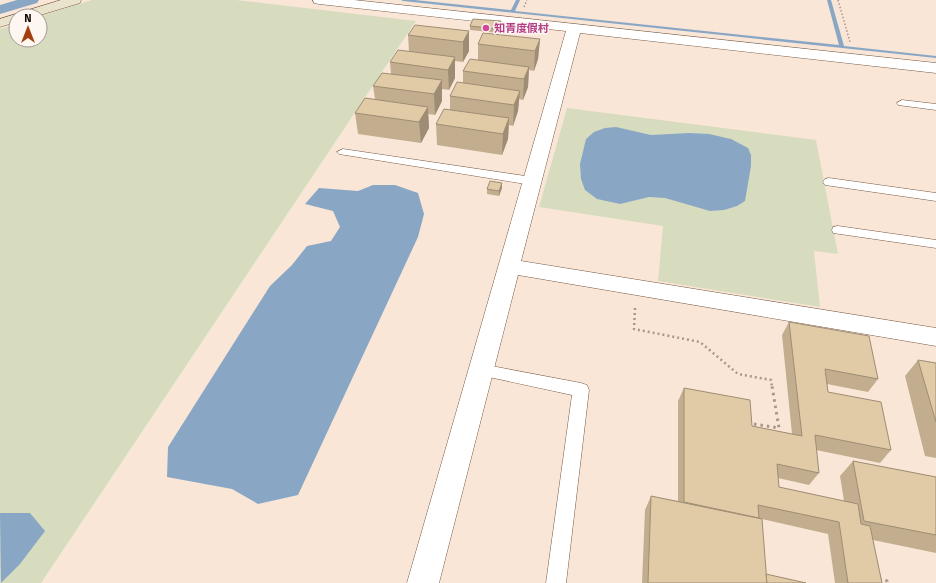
<svg xmlns="http://www.w3.org/2000/svg" width="936" height="583" viewBox="0 0 936 583" font-family="'Fira Sans','Noto Sans SC',sans-serif">
<style>
.green{fill:#d8dcbf}
.water{fill:#89a7c5}
.lines{fill:none;stroke-linecap:round;stroke-linejoin:round}
.stream{fill:#89a7c5;fill-rule:evenodd}
.canal{fill:#89a7c5;fill-rule:evenodd}
.lane-casing{stroke:#765944;stroke-width:1}
.street-casing{stroke:#765944;stroke-width:1}
.secondary-casing{stroke:#765944;stroke-width:1}
.path-far2{stroke:#a8978b;stroke-width:1.5;stroke-dasharray:1.5 2;stroke-linecap:butt}
.path-far1{stroke:#a8978b;stroke-width:2.5;stroke-dasharray:2 3;stroke-linecap:butt}
.path{stroke:#a8978b;stroke-width:3;stroke-dasharray:2.5 4;stroke-linecap:butt}
.lane{fill:#fff;fill-rule:evenodd}
.street{fill:#fff;fill-rule:evenodd}
.secondary{fill:#e9e3cb;fill-rule:evenodd}
.wall{fill:#c2ae8f}
.shaded-wall{fill:#9e8d74}
.building{fill:#e1caa6;stroke:#9e8d74}
.hotel-dot{fill:#d1479c;stroke:#fdf6f1;stroke-width:1.5}
.labels{text-anchor:middle;dominant-baseline:central;stroke-width:3;stroke-linejoin:round;paint-order:stroke}
.far-hotel-label{font-size:11px;font-weight:bold;fill:#b23c85;stroke:#fdf6f1;text-anchor:start}
</style>
<rect width="100%" height="100%" fill="#fae6d7"/>
<g class="green">
<path d="M92,0H236L416,21L41,583H0V29L16,24V40H40V16Z"/>
<path d="M567,108L816,140L838,254L814,251L820,307L658,281L663,226L539,207Z"/>
</g>
<g class="water">
<path d="M616,127L651,135L689,133L709,134L731,139L748,148L751,155V166L745,201L737,206L724,210L710,211L665,198L649,197L620,204L597,199L585,190L581,179L580,164L586,139L594,132L605,128Z"/>
<path d="M373,185H395L418,193L424,214L418,237L298,495L258,504L232,489L167,477L168,447L270,286L292,265L307,246L331,241L340,227L333,211L305,204L319,188L358,191Z"/>
<path d="M0,513H30L45,531L20,564L1,583Z"/>
</g>
<g class="lines">
<path class="stream" d="M401,0H415L511,10L516,0H520L515,11L839,45L827,0H831L844,46L936,56V58L403,1Z"/>
<path class="canal" d="M17,0H39L37,3L0,14V5Z"/>
<g class="lane-casing">
<g id="lane">
<path d="M902,100L936,104V110L898,105L897,103Z"/>
<path d="M343,149L532,177L536,178L538,181L536,184L532,185L339,154L337,152Z"/>
<path d="M829,178L936,193V201L825,185L823,182L825,179Z"/>
<path d="M838,226L936,240V248L833,233L832,230L833,227Z"/>
<path d="M481,364L581,383L587,385L589,390L566,583H546L572,395L475,374L473,370L475,366Z"/>
</g>
</g>
<g class="street-casing">
<path id="street" d="M313,0H354L936,63V73L580,33L521,261L936,328V346L518,275L439,583H407L566,31L319,4L314,3Z"/>
</g>
<g class="secondary-casing">
<path id="secondary" d="M61,0H81L80,3L37,16H16V22L0,27V19Z"/>
</g>
<g class="path-far2">
<path d="M838,0L850,42"/>
<path d="M524,7L527,0"/>
</g>
<path class="path-far1" d="M635,308L634,329L700,342L738,374L771,380L772,387"/>
<g class="path">
<path d="M754,424L779,428L772,386"/>
<path d="M879,579L887,581V583"/>
</g>
<use href="#lane" class="lane"/>
<use href="#street" class="street"/>
<use href="#secondary" class="secondary"/>
</g>
<g class="wall">
<path d="M470,26H501L498,33L470,30Z"/>
<path d="M469,31V51L463,62L455,61V78L449,90L442,89V101L435,115L428,114L429,128L421,143L358,134L355,113L375,99L373,86L391,74L390,62L409,52L408,35Z"/>
<path d="M540,39L538,59L534,71L529,70L528,87L523,100L519,99L518,111L513,126L509,125L508,139L502,155L437,145L436,124L450,110V96L463,83V71L478,60V44Z"/>
<path d="M502,188L499,196L487,194V189Z"/>
<path d="M789,322L878,379L868,392L827,384L828,392L891,450L880,463L816,450L819,473L809,485L778,478L779,487L844,501L840,476L853,461L936,477V553L873,540L882,583H835L828,534L762,519L766,574L806,583H642L645,510L651,496L678,501V401L684,388L752,426L792,434L782,335Z"/>
<path d="M918,360L936,363V458L925,456L905,376Z"/>
</g>
<g class="shaded-wall">
<path d="M501,21V26L498,33V29Z"/>
<path d="M469,31V51L463,62V42Z"/>
<path d="M540,39L538,59L534,71L535,51Z"/>
<path d="M455,57V78L449,90L448,70Z"/>
<path d="M529,67L528,87L523,100L524,79Z"/>
<path d="M442,80V101L435,115L434,94Z"/>
<path d="M520,91L518,111L513,126L514,105Z"/>
<path d="M428,107L429,128L421,143L419,122Z"/>
<path d="M509,118L508,139L502,155L503,134Z"/>
<path d="M502,183V188L499,196V191Z"/>
</g>
<g class="building">
<path d="M473,19L501,21L498,29L470,26Z"/>
<path d="M415,25L469,31L463,42L408,35Z"/>
<path d="M483,33L540,39L535,51L478,44Z"/>
<path d="M398,50L455,57L448,70L390,62Z"/>
<path d="M470,59L529,67L524,79L463,71Z"/>
<path d="M382,73L442,80L434,94L373,86Z"/>
<path d="M457,82L520,91L514,105L450,96Z"/>
<path d="M365,98L428,107L419,122L355,113Z"/>
<path d="M444,109L509,118L503,134L436,124Z"/>
<path d="M490,181L502,183L499,191L487,189Z"/>
<path d="M789,322L869,336L878,379L825,369L828,392L881,402L891,450L815,435L819,473L777,464L779,487L858,504L861,524L870,526L882,583H848L839,522L758,505L759,518L684,502V388L750,400L752,426L802,436Z"/>
<path d="M918,360L936,363V422Z"/>
<path d="M853,461L936,477V535L864,521Z"/>
<path d="M651,496L762,519L767,583H648Z"/>
<path d="M766,574L806,583H767Z"/>
</g>
<circle class="hotel-dot" cx="486" cy="28" r="4"/>
<g class="labels">
<g class="far-hotel-label">
<text x="494" y="28">知青度假村</text>
</g>
</g>
<g transform="translate(28 28)"><circle r="19" fill="#fdf6f1" stroke="#a19993"/>
<path d="M0-3L7 15L0 10L-7 15Z" fill="#a33e0e"/>
<text y="-6" font-size="11" font-weight="bold" text-anchor="middle" fill="#180d05">N</text>
</g>
</svg>
